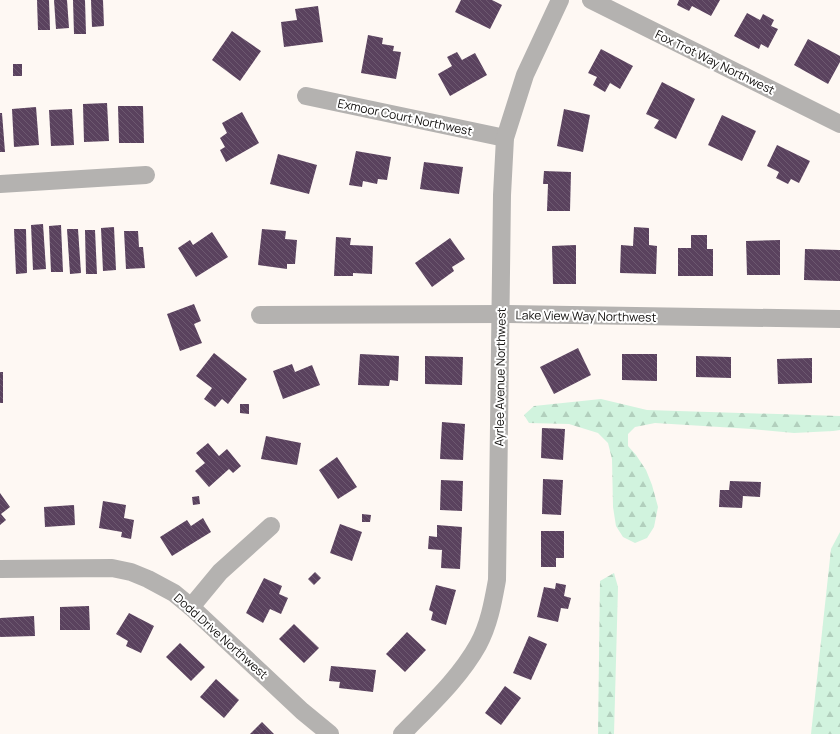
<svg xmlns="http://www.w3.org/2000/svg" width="840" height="734" viewBox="0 0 840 734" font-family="Manrope,sans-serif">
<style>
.forest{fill:url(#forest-firs)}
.building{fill:url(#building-back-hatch)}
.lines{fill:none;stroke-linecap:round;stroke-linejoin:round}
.minor{stroke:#b4b2b0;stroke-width:18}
.labels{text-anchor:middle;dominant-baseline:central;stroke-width:4;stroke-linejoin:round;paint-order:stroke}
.street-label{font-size:12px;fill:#0e0c0a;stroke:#fff}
</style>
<defs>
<pattern id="forest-firs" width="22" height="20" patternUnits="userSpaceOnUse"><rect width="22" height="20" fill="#d1f3de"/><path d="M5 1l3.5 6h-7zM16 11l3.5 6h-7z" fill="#b2cfbd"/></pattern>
<pattern id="building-back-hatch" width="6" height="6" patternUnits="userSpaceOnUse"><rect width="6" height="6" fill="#5a425e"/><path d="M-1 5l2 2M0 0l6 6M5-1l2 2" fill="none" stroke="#6d5970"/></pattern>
</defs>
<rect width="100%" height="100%" fill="#fef8f3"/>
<g class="forest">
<path d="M601,399L647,410L840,416V430L833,431L794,433L752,429L655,423L635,427L628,434V446L636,455L646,470L652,485L658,507L654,527L647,538L635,543L623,537L616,526L613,507L612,459L608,443L598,433L569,424L529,423L524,415L534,406Z"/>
<path d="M840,532V734H811L831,549Z"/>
<path d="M614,573L618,587L614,734H598L600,581Z"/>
</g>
<g class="building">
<path d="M37,0H49L50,30H38Z"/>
<path d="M54,0H67L69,28L56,29Z"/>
<path d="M73,0H85L86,34H74Z"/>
<path d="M91,0H103L104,26L92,27Z"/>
<path d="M461,0H492L502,5L490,29L455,12Z"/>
<path d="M679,0H720L711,16L692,6L689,11L677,5Z"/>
<path d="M318,6L323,42L284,47L281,22L297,20L295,9Z"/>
<path d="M747,13L760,20L763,14L774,20L771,26L778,29L768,48L761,44L759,49L734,36Z"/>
<path d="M232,31L261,51L240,81L212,60Z"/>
<path d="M368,35L383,38L382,44L394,46L393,51L401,52L396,79L361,73Z"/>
<path d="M808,39L840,56V62L828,84L794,65Z"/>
<path d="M601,49L633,66L620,89L610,83L605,92L593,85L597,77L588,73Z"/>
<path d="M457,52L462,60L475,53L487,75L450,96L438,74L452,66L447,57Z"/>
<rect x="13" y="64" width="9" height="12"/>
<path d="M662,82L695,99L676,139L654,128L659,120L646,114Z"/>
<path d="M107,103L109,141L84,142L83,104Z"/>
<path d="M118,106H143L144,143H119Z"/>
<path d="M36,107L39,145L14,147L12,109Z"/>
<path d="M72,109L74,145L51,146L49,110Z"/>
<path d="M564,109L590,115L583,152L557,146Z"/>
<path d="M242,112L259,143L226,162L220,150L225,147L220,138L227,133L222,123Z"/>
<path d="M0,113H2L5,152H0Z"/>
<path d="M722,115L756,131L742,161L708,145Z"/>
<path d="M777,145L810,161L799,183L791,179L788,184L776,178L779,172L767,166Z"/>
<path d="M356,151L391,157L387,180L378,179L377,184L363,181L362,187L349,185Z"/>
<path d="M278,154L317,165L309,194L270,184Z"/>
<path d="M424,162L463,167L459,194L420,189Z"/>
<path d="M544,171L571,172L570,211H547L548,184H543Z"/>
<path d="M43,224L46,269L33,270L31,225Z"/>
<path d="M61,225L63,272H51L49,226Z"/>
<path d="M114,227L116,270L103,271L101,228Z"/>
<path d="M634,227L649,228V245L657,246L656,274L620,273L621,245L633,246Z"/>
<path d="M14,229H26L27,273L16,274Z"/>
<path d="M67,229H78L81,273L70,274Z"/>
<path d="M262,229L286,231L285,239L297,240L295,264H287V269L258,265Z"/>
<path d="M85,230H95L97,274H86Z"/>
<path d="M124,231H138L139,247H143L145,268L126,269Z"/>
<path d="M212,232L228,257L196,277L178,248L190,240L193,245Z"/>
<path d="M691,235H707V249H713V276H678V248H691Z"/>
<path d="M336,237L351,238L350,245L373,246L372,274L353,273V276H334Z"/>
<path d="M450,238L465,259L452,267L454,271L432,287L415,263Z"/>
<path d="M780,240V275H747L746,241Z"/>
<path d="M576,245V284H553L552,246Z"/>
<path d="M805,249L840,250V281L804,280Z"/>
<path d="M194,304L201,321L194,324L202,343L180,351L167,314Z"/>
<path d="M578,348L591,375L554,394L540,367Z"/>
<path d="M214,353L247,379L228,404L222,399L215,407L204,399L212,388L196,376Z"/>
<path d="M360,354L399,356L398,381L390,380L389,386L358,385Z"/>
<path d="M622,354H657V381L622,380Z"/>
<path d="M425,356L463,357L462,385L425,384Z"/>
<path d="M696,356L731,357V378L696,377Z"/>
<path d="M812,358V383L778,384L777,359Z"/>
<path d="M292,364L295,372L312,365L320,385L283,399L273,371Z"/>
<rect x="0" y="372" width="3" height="31"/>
<path d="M240,404H249V414L240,413Z"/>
<path d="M442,422L465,424L463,460L440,459Z"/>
<path d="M542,428L565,429L563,460L541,458Z"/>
<path d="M266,436L301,443L297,465L261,459Z"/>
<path d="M208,443L219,456L227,449L241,466L233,473L229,469L209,487L195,471L205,463L196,453Z"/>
<path d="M337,457L357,487L338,499L319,470Z"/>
<path d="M543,479L563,480L561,515L542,514Z"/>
<path d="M441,480L463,481L462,511L440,510Z"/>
<path d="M730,481L761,482L760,497L743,496L742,508L719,507L720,490H729Z"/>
<path d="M0,493L10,507L1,514L6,520L0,525Z"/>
<path d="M199,496L200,504L193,505L192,497Z"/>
<path d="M103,501L126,505L124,518L134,520L131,539L121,537L122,532L99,528Z"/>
<path d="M74,505L75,525L45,527L44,507Z"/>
<path d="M362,514L371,515L370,522H362Z"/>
<path d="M203,518L211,532L172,556L160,537L187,520L191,526Z"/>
<path d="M340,524L362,532L352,561L330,553Z"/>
<path d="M437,525L462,527L460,569L441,568L442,550L428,549L429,536L437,537Z"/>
<path d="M541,531H564V558H556V567H541Z"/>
<path d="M315,572L321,578L314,585L308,579Z"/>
<path d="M264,578L282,586L279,594L288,598L281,614L270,609L263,623L246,613Z"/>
<path d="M556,583L566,585L564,596L571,598L568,609L561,608L558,622L537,617L544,587L555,589Z"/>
<path d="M436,585L456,590L446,625L431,620L433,612L429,610Z"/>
<path d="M89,606L90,630H60V607Z"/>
<path d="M129,613L154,626L141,653L126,646L128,641L116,634Z"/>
<path d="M34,616L35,636L0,637V618Z"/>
<path d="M294,624L319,648L304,663L279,639Z"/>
<path d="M407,632L426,650L405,672L386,654Z"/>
<path d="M529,636L547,644L531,680L513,673Z"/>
<path d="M180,643L205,667L191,681L166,657Z"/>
<path d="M331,666L376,670L373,692L339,688L340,682L329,681Z"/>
<path d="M216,679L239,700L224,718L200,697Z"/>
<path d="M505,686L521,698L501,725L485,713Z"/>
<path d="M262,722L274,734H250Z"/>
</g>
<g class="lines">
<g class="minor">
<path d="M591,0L840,124"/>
<path d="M306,96L505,138"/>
<path d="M0,184L146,175"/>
<path d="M260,315L501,314L840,319"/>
<path d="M0,569L112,568L131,572L148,579L174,593L191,607L302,711L330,734"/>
<path d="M191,607L220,572L271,526"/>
<path d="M402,734C429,706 459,679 478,645C489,625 493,602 497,580L502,195L505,138L525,75L560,0"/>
</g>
</g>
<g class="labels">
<g class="street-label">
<text transform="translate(715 62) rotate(26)">Fox Trot Way Northwest</text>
<text transform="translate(405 117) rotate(12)">Exmoor Court Northwest</text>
<text transform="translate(586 316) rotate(1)">Lake View Way Northwest</text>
<text transform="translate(500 377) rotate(-89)">Ayrlee Avenue Northwest</text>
<text transform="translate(221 636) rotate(42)">Dodd Drive Northwest</text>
</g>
</g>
</svg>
